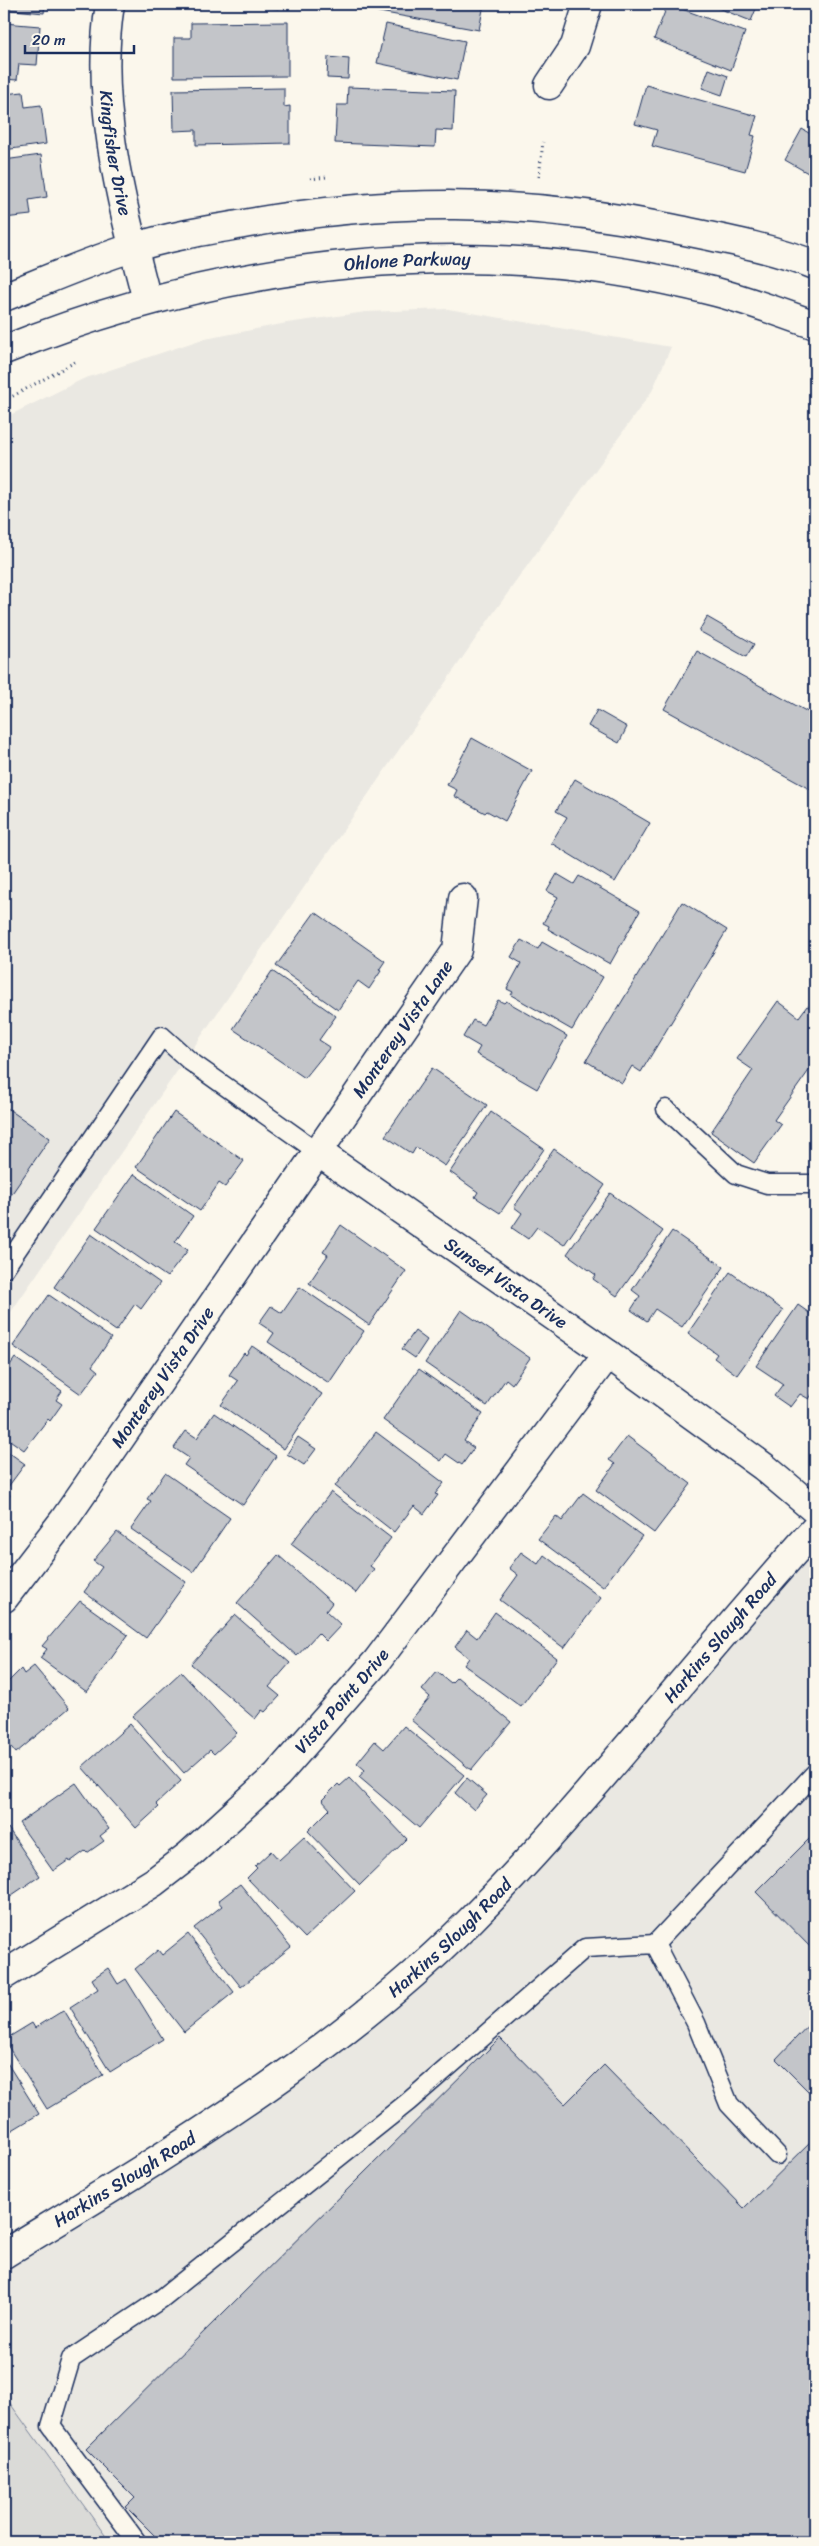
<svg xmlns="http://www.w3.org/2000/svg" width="819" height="2546" viewBox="0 0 819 2546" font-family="Sriracha,sans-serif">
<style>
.built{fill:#eae8e2}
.green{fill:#dadad7;stroke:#7a849a}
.building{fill:#c3c5c9;stroke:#1b2f5e}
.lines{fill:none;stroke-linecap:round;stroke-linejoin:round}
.lane-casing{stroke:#1b2f5e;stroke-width:21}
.street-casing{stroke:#1b2f5e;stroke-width:31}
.secondary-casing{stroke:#1b2f5e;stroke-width:31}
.path{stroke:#1b2f5e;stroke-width:3;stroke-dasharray:1 4;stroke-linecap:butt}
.lane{stroke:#fbf7ec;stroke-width:18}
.street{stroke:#fbf7ec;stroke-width:28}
.secondary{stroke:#fbf7ec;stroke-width:28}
.labels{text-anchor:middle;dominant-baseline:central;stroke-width:5;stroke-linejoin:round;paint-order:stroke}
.street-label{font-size:18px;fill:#1b2f5e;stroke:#fbf7ec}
</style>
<rect width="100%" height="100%" fill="#fbf7ec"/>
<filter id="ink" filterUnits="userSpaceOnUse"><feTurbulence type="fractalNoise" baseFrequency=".02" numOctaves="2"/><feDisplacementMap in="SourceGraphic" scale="10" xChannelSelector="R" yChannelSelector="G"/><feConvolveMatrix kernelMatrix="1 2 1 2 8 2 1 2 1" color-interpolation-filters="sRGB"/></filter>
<g filter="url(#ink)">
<g class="built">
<path d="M448,309L671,347L652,391L492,615L4,1322V418L83,379L200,340L287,323L366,312Z"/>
<path d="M815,1530V2542H110L4,2395V2254L199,2134L468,1922Z"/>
</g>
<path class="green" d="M4,2395L110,2542H4Z"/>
<g class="building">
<path d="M4,4H45L44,13L4,9Z"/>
<path d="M253,4H280L279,9Z"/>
<path d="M375,4H484L479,30L374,11Z"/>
<path d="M668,4L745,32L731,70L654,39Z"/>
<path d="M708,4H758L751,21Z"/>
<path d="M288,22V76L174,77V38H191V23Z"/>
<path d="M4,23L40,26L37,65L19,64L17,80L4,79Z"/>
<path d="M386,24L465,41L457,80L377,63Z"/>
<path d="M328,57L349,59L348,79L327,78Z"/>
<path d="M709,69L728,76L722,95L702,88Z"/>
<path d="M646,85L757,116L751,135L755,136L745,171L652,146L657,130L635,124Z"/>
<path d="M348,87L455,91L453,131L436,130L435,147L335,143L337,105H347Z"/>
<path d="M284,88V107L290,106V143L196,145V130L174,131L173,90Z"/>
<path d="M23,92L25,107L41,105L46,144L4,150V94Z"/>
<path d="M802,129L814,136L815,134V177L785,160Z"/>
<path d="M41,155L47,197L29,200L31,215L4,218V160Z"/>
<path d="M707,617L754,644L746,657L699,631Z"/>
<path d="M815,641V655L809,652Z"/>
<path d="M697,651L815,716V792L664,709Z"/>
<path d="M597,710L627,727L619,743L588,726Z"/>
<path d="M472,738L532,771L505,821L487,811L485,813L454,796L457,790L447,785Z"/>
<path d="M575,779L650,823L615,882L551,843L567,817L556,811Z"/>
<path d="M557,874L574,884L579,876L640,911L610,964L548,929L549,926L543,923L558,897L547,891Z"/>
<path d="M682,902L727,930L641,1072L632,1066L622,1083L586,1061Z"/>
<path d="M315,912L385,961L379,970L381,971L369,989L358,981L338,1010L276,966Z"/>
<path d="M521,940L538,949L542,942L603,977L572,1030L511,995L513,992L507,989L521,963L511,957Z"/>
<path d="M272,971L336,1016L319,1040L330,1047L305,1078L233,1029Z"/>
<path d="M498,1000L504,1003L506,1001L567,1036L537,1089L476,1054L480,1047L463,1037L473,1020L483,1025Z"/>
<path d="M778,1001L799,1017L807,1006L815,1011V1062L774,1120L781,1125L754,1163L711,1132L753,1070L737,1059Z"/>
<path d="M432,1068L487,1105L445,1166L416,1147L412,1154L385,1136Z"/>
<path d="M4,1106L50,1138L4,1205Z"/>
<path d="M174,1112L244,1161L225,1187L219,1183L200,1211L136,1167Z"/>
<path d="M491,1112L544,1149L500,1213L475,1197L478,1192L450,1172Z"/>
<path d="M554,1149L605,1185L564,1245L537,1227L528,1239L512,1228L522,1213L514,1207Z"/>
<path d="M134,1174L193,1216L175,1242L188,1250L167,1277L96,1228Z"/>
<path d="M610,1193L663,1231L617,1296L593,1279L596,1275L567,1254Z"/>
<path d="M341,1225L406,1271L369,1325L309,1283L328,1255L323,1252Z"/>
<path d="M672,1231L724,1267L682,1327L655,1309L647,1321L631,1310L640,1296L632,1290Z"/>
<path d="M91,1234L160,1283L141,1309L135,1304L116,1331L54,1287Z"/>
<path d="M730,1272L783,1310L737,1375L714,1358L717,1354L688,1333Z"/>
<path d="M300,1287L364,1331L329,1383L268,1342L274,1333L259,1323L271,1306L282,1313Z"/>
<path d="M49,1295L111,1338L92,1366L98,1371L81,1394L13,1346Z"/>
<path d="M798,1305L815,1317V1390L809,1399L800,1394L790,1407L774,1396L783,1384L756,1366Z"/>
<path d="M461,1310L530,1358L512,1384L506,1379L487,1406L425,1363Z"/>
<path d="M415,1331L427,1340L415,1358L402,1349Z"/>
<path d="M252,1346L322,1394L284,1449L221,1405L238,1381L229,1375L244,1353L246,1355Z"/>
<path d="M15,1358L62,1391L56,1400L62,1404L50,1421L48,1419L24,1450L4,1436V1374Z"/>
<path d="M419,1369L483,1414L464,1441L474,1448L462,1465L446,1454L441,1461L383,1420Z"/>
<path d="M214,1413L276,1456L243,1505L184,1465L189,1458L174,1448L186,1431L197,1438Z"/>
<path d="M376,1432L444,1483L435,1494L438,1495L424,1514L414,1506L394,1532L335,1486Z"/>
<path d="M627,1436L691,1484L654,1533L596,1490L615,1464L609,1460Z"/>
<path d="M298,1437L316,1449L304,1465L287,1454Z"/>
<path d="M4,1449L25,1464L5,1491L10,1495L4,1504Z"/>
<path d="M165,1473L230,1518L193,1572L131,1529L151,1501L147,1499Z"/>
<path d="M331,1492L391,1538L370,1566L374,1569L356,1593L291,1544Z"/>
<path d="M583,1493L642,1536L603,1587L538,1539L556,1516L562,1521Z"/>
<path d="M117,1532L186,1582L146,1638L84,1592L102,1567L93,1561Z"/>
<path d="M521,1552L538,1564L544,1555L601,1598L564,1648L500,1600L518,1575L509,1568Z"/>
<path d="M278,1555L332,1603L326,1611L341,1625L326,1641L318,1633L297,1656L237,1603Z"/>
<path d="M80,1601L128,1635L87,1692L40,1658L47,1649L42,1646Z"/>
<path d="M495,1612L557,1658L521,1707L464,1665L469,1658L455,1647L467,1630L477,1638Z"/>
<path d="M235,1615L290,1663L269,1687L280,1696L265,1712L262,1710L255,1719L191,1664Z"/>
<path d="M34,1666L69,1708L16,1753L4,1738V1686L21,1669L24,1674Z"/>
<path d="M181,1672L237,1733L214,1754L210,1750L184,1773L133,1716Z"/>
<path d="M437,1672L451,1683L457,1677L511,1722L471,1770L411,1720L430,1697L422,1690Z"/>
<path d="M130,1724L181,1781L156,1804L159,1807L136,1828L82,1767Z"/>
<path d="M404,1726L464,1775L419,1828L359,1777L365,1770L357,1763L375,1741L384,1749Z"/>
<path d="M349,1778L407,1839L360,1885L308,1831L330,1809L322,1800L338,1784L340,1786Z"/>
<path d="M467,1778L487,1795L474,1810L455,1793Z"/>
<path d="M76,1783L109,1829L100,1836L104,1841L87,1853L85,1851L70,1862L69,1860L53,1871L19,1823Z"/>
<path d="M8,1828L40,1876L6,1899L8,1901L4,1904V1832Z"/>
<path d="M815,1833V1952L756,1892Z"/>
<path d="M304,1837L355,1891L305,1938L247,1878L257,1868L255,1866L271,1851L279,1860Z"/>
<path d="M240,1884L291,1947L241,1987L194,1928L222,1906L218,1901Z"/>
<path d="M188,1934L234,1992L184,2032L135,1969L158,1950L162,1955Z"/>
<path d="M108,1968L118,1984L126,1979L163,2039L110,2072L70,2007L98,1989L92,1979Z"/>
<path d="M64,2010L103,2075L47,2109L4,2040L32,2023L35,2028Z"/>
<path d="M815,2018V2098L776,2059Z"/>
<path d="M500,2038L565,2104L604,2065L744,2208L815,2138V2542H161L126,2507L135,2498L86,2449Z"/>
<path d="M4,2058L39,2114L4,2135Z"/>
</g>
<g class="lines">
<g class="lane-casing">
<g id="lane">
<path d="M666,1109L736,1174L767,1184H815"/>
<path d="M4,1269L162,1036L191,1062L318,1152"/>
<path d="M655,1944L815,1773"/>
<path d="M137,2542L51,2426L71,2359L161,2299L408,2102L585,1948L655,1944L696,2023L729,2104L777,2155"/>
</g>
</g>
<g class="street-casing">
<g id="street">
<path id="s1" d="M110,4C94,103 122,204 147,300"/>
<path d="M549,85L575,46L588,4"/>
<path id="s2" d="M318,1152L608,1354L764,1467L815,1510"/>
<path id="s3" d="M4,1598L64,1520L457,950L463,898"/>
<path id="s4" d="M4,1975L154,1882L189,1855L277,1775L377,1661L608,1354"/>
</g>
</g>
<g class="secondary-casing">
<g id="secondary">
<path d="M4,297C46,280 89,261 132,248C167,237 203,231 238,225C387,198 522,198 670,228C718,238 769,247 815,265"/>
<path id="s5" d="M4,350C230,259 479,230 716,292C750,301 782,313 815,325"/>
<path id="s6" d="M4,2254C164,2156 335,2056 469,1922C592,1798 698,1658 815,1529"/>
</g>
</g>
<g class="path">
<path d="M539,177L543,142"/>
<path d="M310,179L327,177"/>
<path d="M4,401L75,362"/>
</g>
<use href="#lane" class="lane"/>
<use href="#street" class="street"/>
<use href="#secondary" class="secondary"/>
</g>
</g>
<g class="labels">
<g class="street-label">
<text stroke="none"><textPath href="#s1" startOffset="150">Kingfisher Drive</textPath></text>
<text stroke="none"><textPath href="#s5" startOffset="415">Ohlone Parkway</textPath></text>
<text stroke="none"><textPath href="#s3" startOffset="695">Monterey Vista Lane</textPath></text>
<text stroke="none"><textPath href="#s2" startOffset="229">Sunset Vista Drive</textPath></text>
<text stroke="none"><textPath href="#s3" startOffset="272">Monterey Vista Drive</textPath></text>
<text stroke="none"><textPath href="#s6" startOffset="952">Harkins Slough Road</textPath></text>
<text stroke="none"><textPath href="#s4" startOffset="438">Vista Point Drive</textPath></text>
<text stroke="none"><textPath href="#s6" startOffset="548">Harkins Slough Road</textPath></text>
<text stroke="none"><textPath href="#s6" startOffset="142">Harkins Slough Road</textPath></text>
</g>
</g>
<rect width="819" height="2546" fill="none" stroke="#fbf7ec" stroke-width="20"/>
<rect x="10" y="10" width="799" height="2526" fill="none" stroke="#1b2f5e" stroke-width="2" filter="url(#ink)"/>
<path d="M25 45v8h109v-8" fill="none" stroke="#1b2f5e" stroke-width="2.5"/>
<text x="32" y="45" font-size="15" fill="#1b2f5e" stroke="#fbf7ec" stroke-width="4" paint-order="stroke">20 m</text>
</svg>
